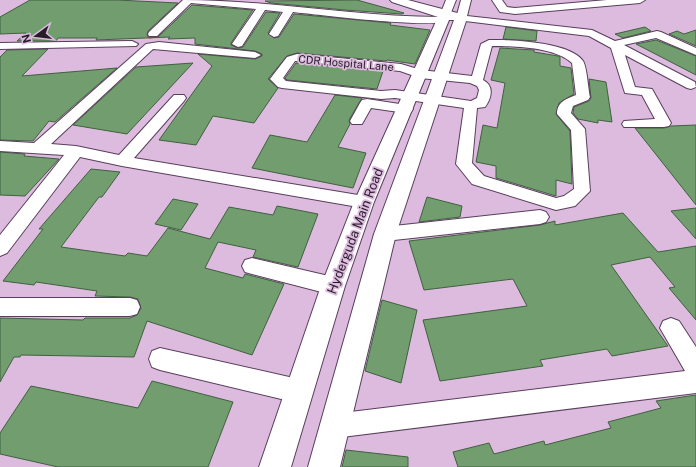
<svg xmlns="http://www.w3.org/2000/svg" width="696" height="467" viewBox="0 0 696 467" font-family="'Public Sans',sans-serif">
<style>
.building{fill:#719d6f;stroke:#416040}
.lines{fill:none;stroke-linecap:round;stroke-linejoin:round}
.minor-casing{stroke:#593e5c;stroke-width:2}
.major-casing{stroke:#593e5c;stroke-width:2}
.minor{fill:#fff;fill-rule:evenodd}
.major{fill:#fff;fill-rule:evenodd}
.labels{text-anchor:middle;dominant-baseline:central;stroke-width:3.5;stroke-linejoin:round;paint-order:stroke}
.far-street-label{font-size:11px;fill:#271b28;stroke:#dcbbde}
.street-label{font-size:13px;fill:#271b28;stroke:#dcbbde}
</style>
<rect width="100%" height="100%" fill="#dcbbde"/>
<g class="building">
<path d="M30,0H117L178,3L148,31L147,35L149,38L158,37L192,5L253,10L231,43V45L238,48L243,47L266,12L280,13L268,33L274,38L279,37L294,14L391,23L390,25L430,30L415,64L387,60L386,61L297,53L287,56L268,79L278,88L254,123L213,116L196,145L159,140L212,66L198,54L255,59L262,56V54L255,51L195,44V38L168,39L170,37L96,40L97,38H58L56,41H17L26,33L0,34V17Z"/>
<path d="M357,0L404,13L402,14L345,10L271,3L265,1Z"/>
<path d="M506,27L537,31L536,41L503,39Z"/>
<path d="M645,27L651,31L623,38L615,34Z"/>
<path d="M696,30V46L669,34L677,31L684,34Z"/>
<path d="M656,40L696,56V75L636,44Z"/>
<path d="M500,48L534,50V52L558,56L560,57V66L571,68L574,94L559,103L556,114L570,131L572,184L556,180V196L496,178V166L476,162L483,125L497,128L505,83L491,80Z"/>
<path d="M48,49L22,76L117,68L55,122L49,121L33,141L0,140V57L7,50Z"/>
<path d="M193,63L127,134L73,125L136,67Z"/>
<path d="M296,63L383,71L377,89L287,80L285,78Z"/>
<path d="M589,79L606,82L612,122L598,120V123L578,119L573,113L574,107L589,101L591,98Z"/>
<path d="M335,95L362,98L349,120L350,124L338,147L366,153L353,188L252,168L270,135L307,142Z"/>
<path d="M696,125V205L635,128H664L671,126Z"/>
<path d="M0,152L25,154L24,156L59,159L25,196L0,195Z"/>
<path d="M91,169L120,172L102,197H99L61,247L125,256L128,253L147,256L168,228L210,239L229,207L273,215L277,206L318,214L298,267L253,257L256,250L218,242L205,268L243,278L245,274L284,284L252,355L147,321L134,357L21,355L20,357H14L0,382V318L83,320L85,318H130L137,315L141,308L138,299L130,297L95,296L97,291L36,282L34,285L3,281L43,229H39Z"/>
<path d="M427,197L462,206L460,217L419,222Z"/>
<path d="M173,199L198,204L181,230L155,224Z"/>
<path d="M696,208V239L671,211Z"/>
<path d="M623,213L658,252L696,246V320L669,288L675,287L650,257L611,265L668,346L612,356L607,349L540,360L543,366L440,381L423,320L527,306L513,279L424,290L409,241L540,225L555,221V225Z"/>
<path d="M382,300L417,310L401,383L365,371Z"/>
<path d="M152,381L233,402L208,467H58L0,454V433L31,386L138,408Z"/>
<path d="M696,395V467H458L453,452L489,443L494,454L544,441L545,445L611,428L608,422L661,408L656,401Z"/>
<path d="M346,450L408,457V467H342Z"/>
</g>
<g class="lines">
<g class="minor-casing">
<g id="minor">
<path d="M183,0C270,0 355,17 441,17L440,15L446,0H456L450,15L446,18L448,20C440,30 313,14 293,12L278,36L274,37L269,34L283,12L265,10L242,46L238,47L232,44L256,9L191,3L157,36H149L148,34L149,32Z"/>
<path d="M461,0H471L467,16L592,30L615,41L657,31L661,32L696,48V55L656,38L624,45L695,82L696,87L691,89L687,88L625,55L635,87L652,89L671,123L669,126L664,127H624L622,124L624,121L655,119L642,95L625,93L624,90L611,48L589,36L457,20L456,18Z"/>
<path d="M492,0H502L507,7L515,8L607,0H645L640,3L515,14L500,12Z"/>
<path d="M498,40C517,40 571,43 583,61C587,67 588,88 590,97L588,100L573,106L571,113L585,129L590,191L575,206L556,210L472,184L456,164L464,108L395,98L381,99L282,88L278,87L270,79L287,57L297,54L401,64L421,70L472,76L481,44L489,40ZM492,46C514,46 555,47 572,63L576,95C566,99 557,102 557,114L571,130L574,189L564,196L556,198L484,176L472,163L477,108L485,107C491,99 495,86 483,80ZM295,61L400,71L420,78L470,83L477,86L479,90L477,98L471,101L395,90L381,91L286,81L283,78Z"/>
<path d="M132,41L138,44L136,46L0,49V43Z"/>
<path d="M159,42L255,52L261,55L255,58L153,49L51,144L76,146L119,155L174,95H184L186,98L184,101L134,158L364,196L370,198L372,202L370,206L364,208L122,166L80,157L7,253L0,256V235L64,155L0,151V141L34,143L146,44Z"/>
<path d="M367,99L406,105L411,106L413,109L411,112L406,113L371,108L362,124H352L350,121L360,103L362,100Z"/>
<path d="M540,210L546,212L549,217L546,222L540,224L385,241L379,239L376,234L379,229L385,227Z"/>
<path d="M252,258L333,277L340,280L343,286L340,292L333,295L252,274L245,272L242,266L245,260Z"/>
<path d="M0,298H130L137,300L140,307L137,314L130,316H0Z"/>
<path d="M671,318L679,321L696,347V393L334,438L325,435L322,426L325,417L334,414L685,371L660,328L663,321Z"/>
<path d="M160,348L298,379L306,383L310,391L306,399L298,403L160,370L152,367L149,359L152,351Z"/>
</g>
</g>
<g class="major-casing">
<path id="major" d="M390,0H408L465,15L467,18L396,234L340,467H308L374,234L454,20H449L374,202L345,286L291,467H259L321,286L354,202L438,17L392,2Z"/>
</g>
<use href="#minor" class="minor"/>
<use href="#major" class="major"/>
</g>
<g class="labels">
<g class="far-street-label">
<text transform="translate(346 63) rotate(5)">CDR Hospital Lane</text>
</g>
<g class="street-label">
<text transform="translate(355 231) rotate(-69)">Hyderguda Main Road</text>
</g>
</g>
<g transform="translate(36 36) rotate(255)" stroke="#dcbbde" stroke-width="3" paint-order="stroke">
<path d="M0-3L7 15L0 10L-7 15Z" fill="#271b28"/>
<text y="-6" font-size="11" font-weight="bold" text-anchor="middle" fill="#271b28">N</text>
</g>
</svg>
